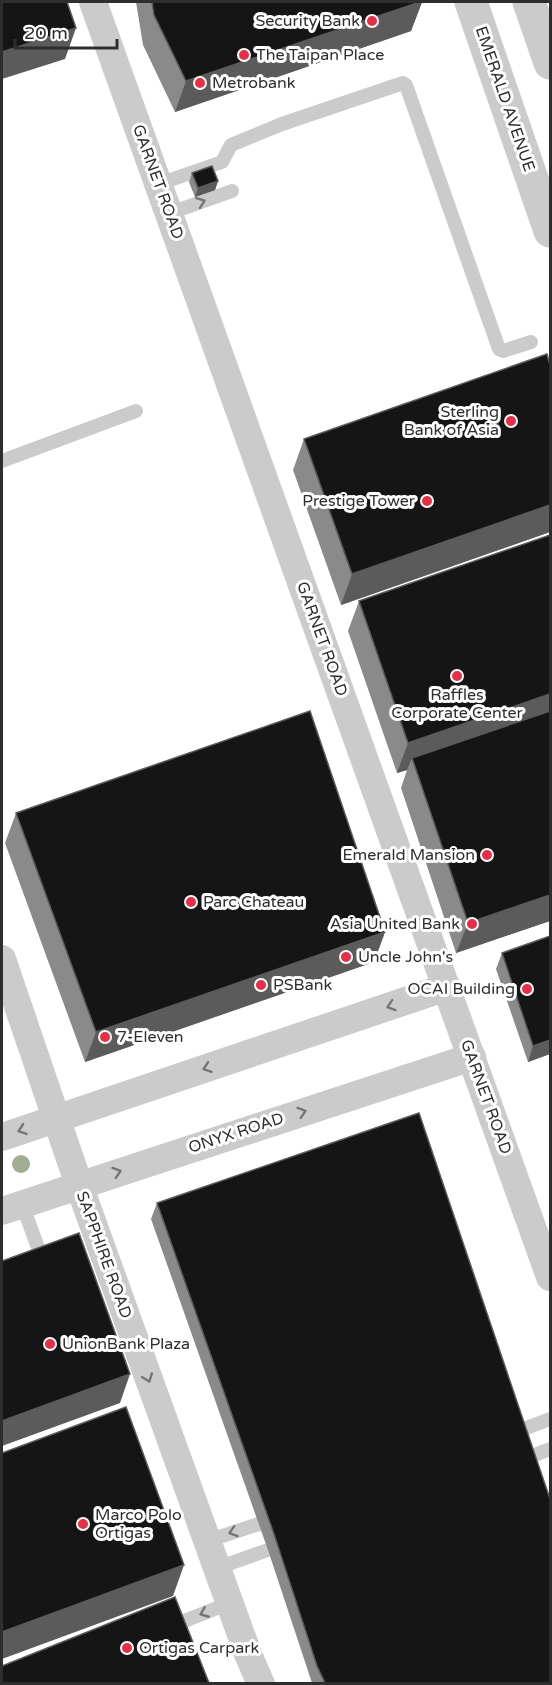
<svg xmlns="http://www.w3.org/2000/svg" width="552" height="1685" viewBox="0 0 552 1685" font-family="'Varela Round',sans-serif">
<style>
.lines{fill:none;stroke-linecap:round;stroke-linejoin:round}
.service{stroke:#cbcbcb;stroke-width:14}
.minor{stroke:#cbcbcb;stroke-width:28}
.tertiary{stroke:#cbcbcb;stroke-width:33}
.tree{fill:#a1ae93}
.wall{fill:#8a8a8a}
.shaded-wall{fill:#5b5b5b}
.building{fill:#151515;stroke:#5b5b5b;stroke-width:1.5}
.oneway{stroke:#757575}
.poi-dot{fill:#e82d47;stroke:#fff;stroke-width:2}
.labels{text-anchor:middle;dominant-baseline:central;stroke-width:6;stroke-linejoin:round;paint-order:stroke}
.poi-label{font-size:16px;fill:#2e2e2e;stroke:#fff;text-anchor:start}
.street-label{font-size:16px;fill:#2e2e2e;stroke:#fff}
</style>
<rect width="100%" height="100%" fill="#fff"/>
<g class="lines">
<g class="service">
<path d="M159,184L222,162L231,145L282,124L403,83L406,85L499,349L503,351L531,342"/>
<path d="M170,213L232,191"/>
<path d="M2,461L136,411"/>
<path d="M22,1204L44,1264"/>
<path d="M518,1431L550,1419"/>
<path d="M527,1458L550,1449"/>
<path d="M207,1541L259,1524"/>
<path d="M217,1568L268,1550"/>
<path d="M179,1623L230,1603"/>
</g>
<g class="minor">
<path d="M93,2L550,1277"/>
<path d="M2,959L79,1185L248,1654L261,1684"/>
<path d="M2,1137L447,987"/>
<path d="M2,1211L472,1057"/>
</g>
<g class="tertiary">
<path d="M471,2L550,231"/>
<path d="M529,2L550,63"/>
</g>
</g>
<circle class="tree" cx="21" cy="1164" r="9"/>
<g class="wall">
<path d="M136,2H422L411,31L175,112L143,45Z"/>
<path d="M192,173L218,181L215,190L195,197L189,182Z"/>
<path d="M550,365V532L341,605L293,470L304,439Z"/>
<path d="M359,601L550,921L456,953L401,788L407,770L397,773L348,631Z"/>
<path d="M16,813L385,932L374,962L85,1062L5,843Z"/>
<path d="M550,936V1054L528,1062L496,969L502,953Z"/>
<path d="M157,1203L550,1683H312L268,1550L151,1219Z"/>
</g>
<g class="shaded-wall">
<path d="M420,2H422L411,31L175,112L186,81Z"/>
<path d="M76,28L65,59L2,79V52Z"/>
<path d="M218,181L215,190L195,197L198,188Z"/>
<path d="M550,505V532L341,605L352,574Z"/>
<path d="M550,694V720L412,758L407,770L397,773L408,743Z"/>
<path d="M550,895V921L456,953L468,923Z"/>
<path d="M385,932L374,962L85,1062L96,1032Z"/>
<path d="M550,1040V1054L528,1062L533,1046Z"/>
<path d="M130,1374L120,1403L2,1446V1421Z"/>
<path d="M184,1565L173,1596L2,1659V1632Z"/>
</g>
<g class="building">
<path d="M2,2H67L76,28L2,52Z"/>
<path d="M152,2H420L186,81L154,15Z"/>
<path d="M212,166L218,181L198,188L192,173Z"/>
<path d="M547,354L550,365V505L352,574L304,439Z"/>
<path d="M550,535V694L408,743L359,601Z"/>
<path d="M310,711L385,932L96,1032L16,813Z"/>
<path d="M550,711V895L468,923L412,758Z"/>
<path d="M550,936V1040L533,1046L502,953Z"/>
<path d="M419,1113L550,1499V1683H325L317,1666L274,1534L157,1203Z"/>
<path d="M79,1233L130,1374L2,1421V1261Z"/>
<path d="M126,1407L184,1565L2,1632V1453Z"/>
<path d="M175,1597L209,1683H2V1666Z"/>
</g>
<defs><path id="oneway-chevron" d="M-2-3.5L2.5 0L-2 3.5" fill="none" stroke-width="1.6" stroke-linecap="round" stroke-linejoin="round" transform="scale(1.5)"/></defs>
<g class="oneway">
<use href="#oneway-chevron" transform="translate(201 202) rotate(-20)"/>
<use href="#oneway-chevron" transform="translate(391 1006) rotate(162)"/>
<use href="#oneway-chevron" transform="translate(207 1068) rotate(161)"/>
<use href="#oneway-chevron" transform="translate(302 1112) rotate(-18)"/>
<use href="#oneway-chevron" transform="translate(22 1130) rotate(161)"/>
<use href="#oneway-chevron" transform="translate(117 1172) rotate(-18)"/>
<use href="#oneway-chevron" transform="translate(148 1378) rotate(70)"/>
<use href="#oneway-chevron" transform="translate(233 1532) rotate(162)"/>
<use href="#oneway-chevron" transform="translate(204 1613) rotate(158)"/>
</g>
<g class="poi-dot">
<circle cx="372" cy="21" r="6"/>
<circle cx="244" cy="55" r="6"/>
<circle cx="200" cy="83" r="6"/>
<circle cx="511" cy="421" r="6"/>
<circle cx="427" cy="501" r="6"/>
<circle cx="457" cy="676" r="6"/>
<circle cx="487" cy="855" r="6"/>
<circle cx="191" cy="902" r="6"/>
<circle cx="472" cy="924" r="6"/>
<circle cx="346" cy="957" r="6"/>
<circle cx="261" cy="985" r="6"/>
<circle cx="527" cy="989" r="6"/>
<circle cx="105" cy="1037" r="6"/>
<circle cx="50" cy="1344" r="6"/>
<circle cx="83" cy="1524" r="6"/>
<circle cx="127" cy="1648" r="6"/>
</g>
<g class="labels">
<g class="poi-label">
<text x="360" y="21" text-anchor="end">Security Bank</text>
<text x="256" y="55">The Taipan Place</text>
<text x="212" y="83">Metrobank</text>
<text x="499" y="412" text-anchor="end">Sterling<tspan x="499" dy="18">Bank of Asia</tspan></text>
<text x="415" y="501" text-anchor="end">Prestige Tower</text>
<text x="457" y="695" text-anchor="middle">Raffles<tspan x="457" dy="18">Corporate Center</tspan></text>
<text x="475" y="855" text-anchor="end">Emerald Mansion</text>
<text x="203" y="902">Parc Chateau</text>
<text x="460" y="924" text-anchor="end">Asia United Bank</text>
<text x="358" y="957">Uncle John's</text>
<text x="273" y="985">PSBank</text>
<text x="515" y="989" text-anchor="end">OCAI Building</text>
<text x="117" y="1037">7-Eleven</text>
<text x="62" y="1344">UnionBank Plaza</text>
<text x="95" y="1515">Marco Polo<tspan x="95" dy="18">Ortigas</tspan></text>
<text x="139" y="1648">Ortigas Carpark</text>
</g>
<g class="street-label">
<text transform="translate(505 99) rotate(71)">EMERALD AVENUE</text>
<text transform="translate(158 182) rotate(70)">GARNET ROAD</text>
<text transform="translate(322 639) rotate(70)">GARNET ROAD</text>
<text transform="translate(486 1097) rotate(70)">GARNET ROAD</text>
<text transform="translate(236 1133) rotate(-18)">ONYX ROAD</text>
<text transform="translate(104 1255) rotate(70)">SAPPHIRE ROAD</text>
</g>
</g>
<rect width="552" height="1685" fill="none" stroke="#2e2e2e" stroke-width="6"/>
<path d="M15 39v9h102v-9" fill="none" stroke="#2e2e2e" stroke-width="3"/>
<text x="24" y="39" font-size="18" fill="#2e2e2e" stroke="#ffffff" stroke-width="4.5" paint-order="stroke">20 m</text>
</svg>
